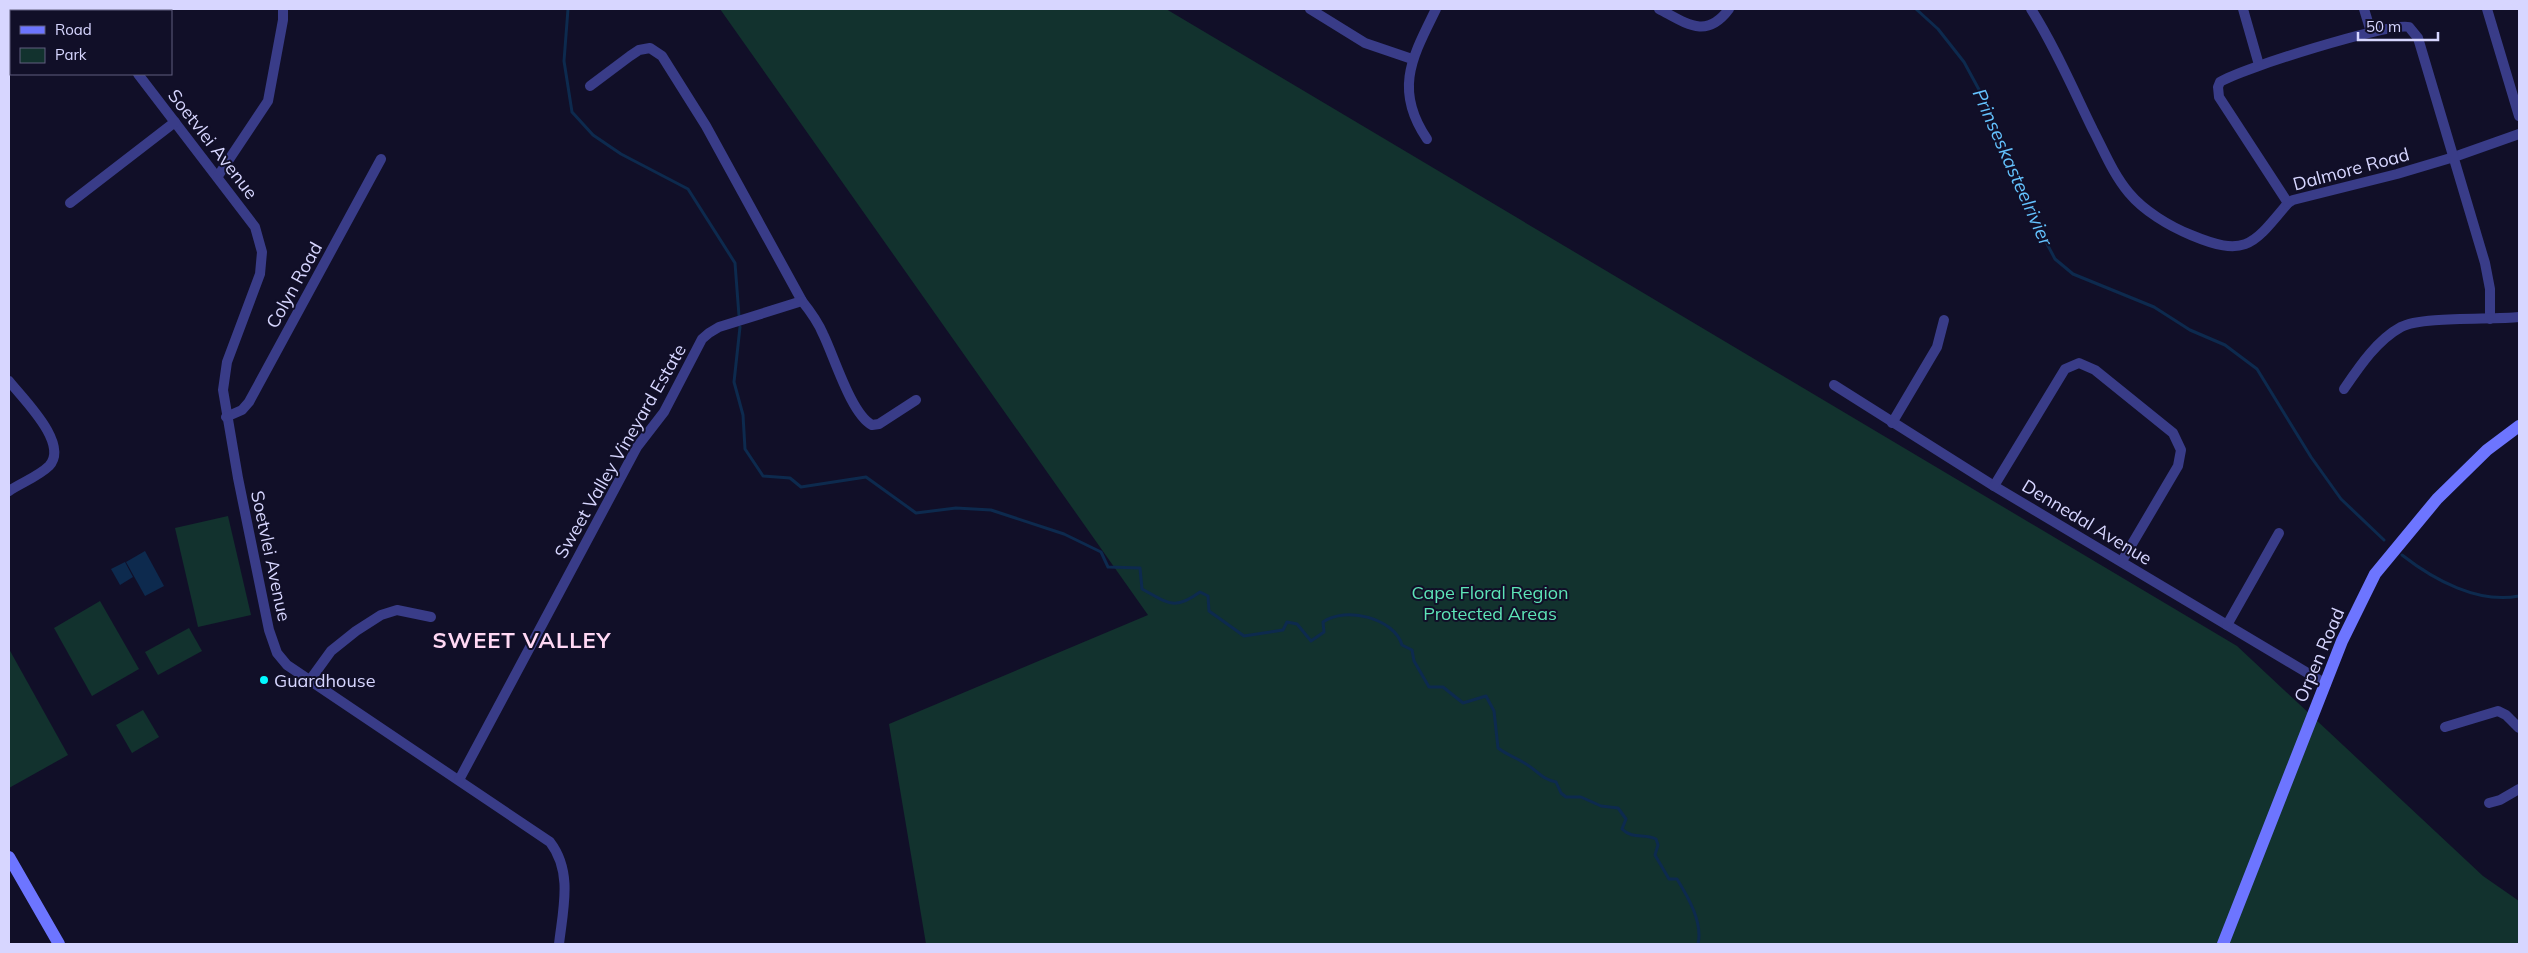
<svg xmlns="http://www.w3.org/2000/svg" width="2528" height="953" viewBox="0 0 2528 953" font-family="Mulish,sans-serif">
<style>
.green{fill:#12322e}
.water{fill:#0d2a4e}
.lines{fill:none;stroke-linecap:round;stroke-linejoin:round}
.stream{stroke:#0d2a4e;stroke-width:3}
.street{stroke:#393c88;stroke-width:10}
.secondary{stroke:#6d75ff;stroke-width:12}
.poi-dot{fill:#02f9ff;stroke:#110f28;stroke-width:2}
.labels{text-anchor:middle;dominant-baseline:central;stroke-width:4;stroke-linejoin:round;paint-order:stroke}
.street-label{font-size:18px;fill:#d7d6ff;stroke:#110f28}
.park-label{font-size:18px;fill:#5de4b7;stroke:#110f28}
.poi-label{font-size:18px;fill:#d7d6ff;stroke:#110f28;text-anchor:start}
.water-label{font-size:19px;font-style:italic;fill:#64c3ff;stroke:#110f28}
.district-label{font-size:22px;font-weight:bold;letter-spacing:1px;fill:#ffd8f4;stroke:#110f28}
</style>
<rect width="100%" height="100%" fill="#110f28"/>
<g class="green">
<path d="M720,9H1166L2237,646L2483,876L2519,901V944H926L889,724L1148,615Z"/>
<path d="M228,516L251,615L198,627L175,528Z"/>
<path d="M100,601L139,669L92,696L54,628Z"/>
<path d="M189,628L202,651L158,675L145,652Z"/>
<path d="M9,649L68,755L9,788Z"/>
<path d="M143,710L159,737L132,753L116,725Z"/>
</g>
<g class="water">
<path d="M145,551L164,586L145,596L126,562Z"/>
<path d="M125,562L133,577L120,585L111,569Z"/>
</g>
<g class="lines">
<g class="stream">
<path d="M568,9L564,61L572,112L593,135L621,154L688,189L735,263L739,316"/>
<path d="M1916,9L1938,29L1964,62L1983,97L2017,174L2028,208L2055,259L2073,274L2154,307L2190,330L2225,345L2257,369L2311,457L2341,499L2384,540"/>
<path d="M740,327L734,382L743,415L745,449L763,476L790,478L801,487L866,477L916,513L956,508L991,510L1064,534L1101,552L1108,567L1140,568L1142,589C1168,603 1174,611 1200,592L1208,596L1209,611L1244,636L1283,630L1287,622L1297,624L1311,641L1324,632L1323,622C1346,606 1394,618 1402,645L1412,650L1414,661L1429,687H1443L1463,703L1486,696L1494,711L1498,748C1507,755 1517,758 1526,764C1538,771 1541,779 1556,782L1561,793L1566,797H1581L1601,806L1618,808L1626,819L1622,829C1633,840 1644,833 1656,839L1658,845L1655,855L1669,879H1677C1688,897 1703,922 1698,944"/>
<path d="M2402,555C2434,580 2478,604 2519,596"/>
</g>
<g class="street">
<path d="M89,9L91,11"/>
<path d="M1310,9L1365,43L1412,59"/>
<path d="M1659,9C1686,23 1706,40 1729,9"/>
<path d="M2031,9C2055,47 2073,89 2093,130C2104,151 2113,174 2129,193C2144,211 2169,226 2191,235C2246,258 2253,245 2288,203L2293,200L2397,174L2454,157L2519,134"/>
<path d="M2243,9L2259,65"/>
<path d="M2364,9L2371,32"/>
<path d="M2487,9L2519,116"/>
<path d="M138,74L255,227L262,252L260,274L227,362L223,390L238,478L269,630L277,653L287,665L550,842C573,872 563,909 559,944"/>
<path d="M590,86L630,56L639,50L650,48L662,56L706,126L802,301C810,311 818,322 823,334C834,356 851,414 872,425L879,424L916,400"/>
<path d="M1427,139C1393,89 1413,56 1436,9"/>
<path d="M218,176L268,101L283,20V9"/>
<path d="M70,203L175,122"/>
<path d="M2288,203L2219,97L2218,87L2220,82C2240,69 2390,22 2409,27L2418,38L2485,263L2490,289V319"/>
<path d="M9,381C23,399 70,444 49,466C39,476 21,483 9,491"/>
<path d="M1834,385L1994,486L2326,684"/>
<path d="M2344,389C2359,367 2377,340 2401,327C2421,316 2492,320 2519,317"/>
<path d="M226,417L242,410L249,402L381,159"/>
<path d="M1892,423L1937,347L1944,320"/>
<path d="M1994,486L2065,369L2079,363L2095,370L2173,433L2181,450L2178,466L2122,561"/>
<path d="M2227,625L2279,533"/>
<path d="M310,680L331,651L356,631L381,615L397,610L431,617"/>
<path d="M2445,727L2498,711L2506,715L2519,728"/>
<path d="M459,780L637,447L664,412L702,339L709,333L719,327L802,301"/>
<path d="M2489,803L2500,800L2519,789"/>
</g>
<g class="secondary">
<path d="M9,857L59,944"/>
<path d="M2223,944L2342,641L2375,574L2437,499L2487,450L2519,426"/>
</g>
</g>
<circle class="poi-dot" cx="264" cy="680" r="5"/>
<g class="labels">
<g class="street-label">
<text transform="translate(213 144) rotate(52)">Soetvlei Avenue</text>
<text transform="translate(2351 169) rotate(-15)">Dalmore Road</text>
<text transform="translate(294 285) rotate(-61)">Colyn Road</text>
<text transform="translate(620 451) rotate(-60)">Sweet Valley Vineyard Estate</text>
<text transform="translate(2087 522) rotate(31)">Dennedal Avenue</text>
<text transform="translate(271 556) rotate(78)">Soetvlei Avenue</text>
<text transform="translate(2319 655) rotate(-67)">Orpen Road</text>
</g>
<g class="park-label">
<text x="1490" y="592">Cape Floral Region<tspan x="1490" dy="21">Protected Areas</tspan></text>
</g>
<g class="poi-label">
<text x="274" y="680">Guardhouse</text>
</g>
<g class="water-label">
<text transform="translate(2013 167) rotate(66)">Prinseskasteelrivier</text>
</g>
<g class="district-label">
<text x="522" y="640">SWEET VALLEY</text>
</g>
</g>
<rect width="2528" height="953" fill="none" stroke="#d7d6ff" stroke-width="20"/>
<rect x="10" y="10" width="162" height="65" fill="#110f28" stroke="#605f7e"/>
<rect x="20" y="26" width="25" height="8" fill="#6d75ff" stroke="#605f7e"/>
<text x="55" y="35" font-size="15" fill="#d7d6ff">Road</text>
<rect x="20" y="48" width="25" height="15" fill="#12322e" stroke="#605f7e"/>
<text x="55" y="60" font-size="15" fill="#d7d6ff">Park</text>
<path d="M2358 32v8h80v-8" fill="none" stroke="#d7d6ff" stroke-width="2.5"/>
<text x="2366" y="32" font-size="15" fill="#d7d6ff" stroke="#110f28" stroke-width="4" paint-order="stroke">50 m</text>
</svg>
